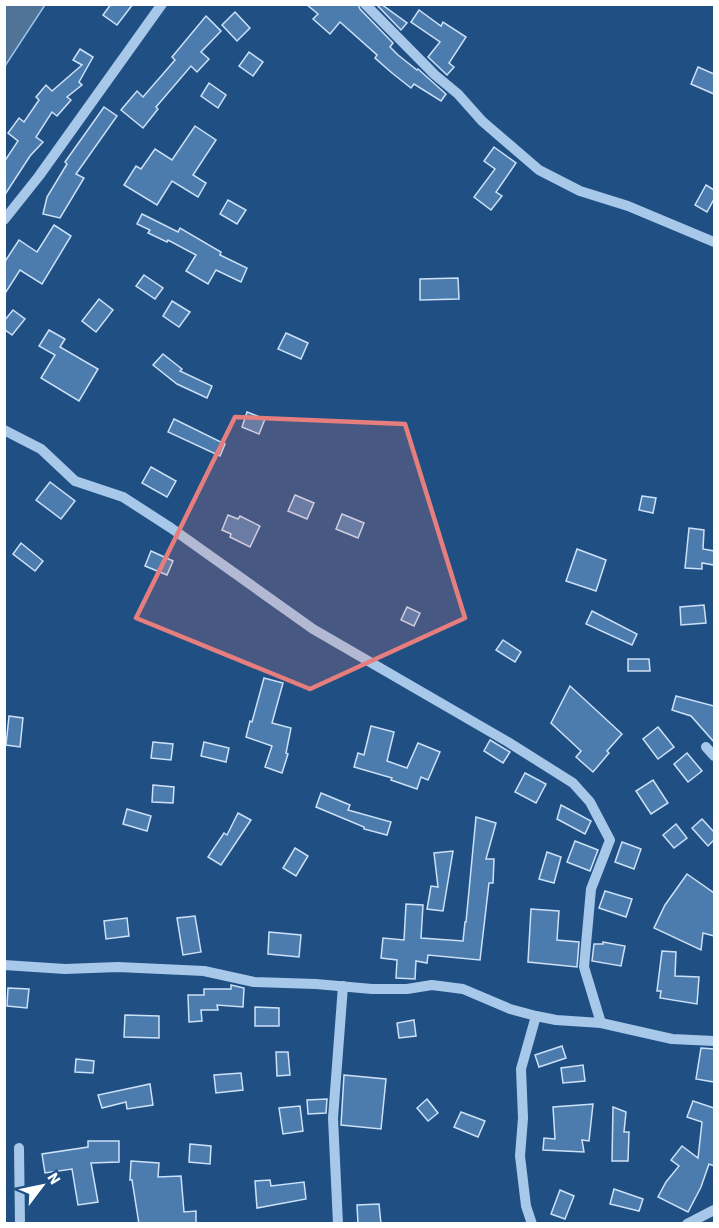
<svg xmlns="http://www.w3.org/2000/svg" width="719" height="1228" viewBox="0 0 719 1228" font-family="'Source Sans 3',sans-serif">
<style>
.water{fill:#507398;stroke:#9bc3eb;stroke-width:1.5}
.building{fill:#4c7cae;stroke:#cce1f7;stroke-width:1.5}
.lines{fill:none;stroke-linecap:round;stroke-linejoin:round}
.minor{stroke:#a7c8e9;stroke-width:10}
.marked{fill:#e67e7e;fill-opacity:0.2;stroke:#e67e7e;stroke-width:4.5;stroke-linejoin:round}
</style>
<rect width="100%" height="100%" fill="#204f84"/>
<path class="water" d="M5,4L45,5L5,66L4,5Z"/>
<g class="building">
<path d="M111,4H133L117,25L103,15Z"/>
<path d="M306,4H358L360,9L393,43L390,47L398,55L417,70L418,69L446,94L441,101L414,84L411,88L392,73L375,58L377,55L340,22L330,34L313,19L318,14Z"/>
<path d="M376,4H381L407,23L401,30Z"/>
<path d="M419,10L441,26L443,22L466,37L449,63L454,67L447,75L428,57L440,42L411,22Z"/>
<path d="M235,12L250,28L237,41L222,25Z"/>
<path d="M206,16L221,31L201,52L209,59L197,72L191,66L156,107L158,109L143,128L121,110L137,91L143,97L175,60L172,57Z"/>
<path d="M80,49L93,57L79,82L82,85L67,97L71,100L57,116L52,112L36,137L43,142L30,156L4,196V162L18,141L8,133L19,118L24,122L39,100L36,97L46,85L52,91L82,65L73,60Z"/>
<path d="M249,52L263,62L253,76L239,66Z"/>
<path d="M698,67L714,74V94L691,84Z"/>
<path d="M209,83L226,95L218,108L201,96Z"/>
<path d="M104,107L117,116L76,174L84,178L60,218L43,214L47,197L67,164L65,162Z"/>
<path d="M195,126L216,140L193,175L206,183L198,197L172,181L157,205L124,185L136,166L141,169L155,149L172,160Z"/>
<path d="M494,147L516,163L496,192L502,196L491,210L474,197L495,169L484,161Z"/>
<path d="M706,185L714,190V199L707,212L695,205Z"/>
<path d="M228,200L246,210L237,224L220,214Z"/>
<path d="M142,214L178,232L180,228L221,252L220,255L247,268L241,282L216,270L208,284L186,271L196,255L168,240L167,242L148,233L150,230L137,224Z"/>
<path d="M54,225L71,236L42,284L20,270L4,295V263L19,240L37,252Z"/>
<path d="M144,275L163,288L155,299L136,286Z"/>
<path d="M458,278L459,299L420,300V279Z"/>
<path d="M99,299L113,310L96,332L82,321Z"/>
<path d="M172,301L190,312L179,327L163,316Z"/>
<path d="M13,310L25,319L12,335L4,329V321Z"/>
<path d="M49,330L65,339L60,347L98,369L79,401L41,378L55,355L39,346Z"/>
<path d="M286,333L308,343L301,359L278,349Z"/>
<path d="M163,354L182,369L180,371L212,386L207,398L177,384L153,365Z"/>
<path d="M247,412L265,419L259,434L242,427Z"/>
<path d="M174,419L225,444L220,456L168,432Z"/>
<path d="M151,467L176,481L167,497L142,483Z"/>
<path d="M50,482L75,501L61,519L36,500Z"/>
<path d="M295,495L314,503L307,519L288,511Z"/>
<path d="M642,496L656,498L653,513L639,510Z"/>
<path d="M342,514L364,523L358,538L336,529Z"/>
<path d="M228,515L238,519L240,516L260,526L250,547L230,537L231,534L222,530Z"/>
<path d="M689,528L704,530L703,549L714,551V565L702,563V569L685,568Z"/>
<path d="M21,543L43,561L35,571L13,554Z"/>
<path d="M577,549L606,560L596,591L566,581Z"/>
<path d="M151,551L173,561L167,575L145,566Z"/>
<path d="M704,605L706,623L681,625L680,607Z"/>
<path d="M407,607L420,613L414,626L401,620Z"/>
<path d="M592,611L637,634L632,645L586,624Z"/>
<path d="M503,640L521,652L515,662L496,650Z"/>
<path d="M628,659H649L650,671H628Z"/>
<path d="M264,678L283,683L272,723L291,728L286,753L288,754L282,773L265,767L272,746L246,737L250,721L252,722Z"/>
<path d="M570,686L622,734L607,751L609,753L593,772L576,757L581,751L551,723Z"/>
<path d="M676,696L714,706V742L691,716L672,710Z"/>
<path d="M9,716L23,718L20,747L6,745Z"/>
<path d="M371,726L394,732L387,761L407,768L418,743L440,752L428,780L421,777L417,789L391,780L392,778L354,767L358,753L364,755Z"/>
<path d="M658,727L674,747L658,759L643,739Z"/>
<path d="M490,740L510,752L503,763L484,751Z"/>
<path d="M153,742L173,744L171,760L151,758Z"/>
<path d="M204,742L229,748L226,762L201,756Z"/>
<path d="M687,753L702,771L688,782L674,764Z"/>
<path d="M525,773L546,784L536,803L515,792Z"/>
<path d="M653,780L668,803L651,814L636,791Z"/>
<path d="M153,785L174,787L173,803L152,802Z"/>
<path d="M321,793L350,805L348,810L391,822L387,835L364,829V827L316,807Z"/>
<path d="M561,805L591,821L585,834L557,819Z"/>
<path d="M127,809L151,816L147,831L123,824Z"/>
<path d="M238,813L251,820L221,865L208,857L224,833L227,835Z"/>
<path d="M476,817L496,823L486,859H494L493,883H489L480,960L428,955L427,963L416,961L415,979L396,978L397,960L381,958L383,938L404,940L406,904L423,905L421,938L463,941L465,922H466Z"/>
<path d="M702,819L714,832V840L708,846L692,828Z"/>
<path d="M676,824L687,838L674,848L663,835Z"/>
<path d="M575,841L598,850L590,871L567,862Z"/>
<path d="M622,842L641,849L634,869L615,862Z"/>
<path d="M295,848L308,856L296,876L283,868Z"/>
<path d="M453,851L443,911L427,909L431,886L438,887L434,853Z"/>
<path d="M547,852L561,857L554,883L539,879Z"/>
<path d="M687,874L714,893V936L703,933L701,950L654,928L665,905Z"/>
<path d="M605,891L632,899L626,917L599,908Z"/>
<path d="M531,909L559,911L557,940L579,942L577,967L528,962Z"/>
<path d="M195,916L201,952L183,955L177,918Z"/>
<path d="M127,918L129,936L106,939L104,921Z"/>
<path d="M269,932L301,935L299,957L268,954Z"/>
<path d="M603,942L625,946L621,966L592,961L594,944H603Z"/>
<path d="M662,951L676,952L675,976L699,977L697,1004L660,998L661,991H657Z"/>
<path d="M231,985L244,988L243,1007L217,1005L218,1010H201L202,1021L189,1022L188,995H204V989H231Z"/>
<path d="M8,988L29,989L27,1008L7,1006Z"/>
<path d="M255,1007L279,1008V1026H255Z"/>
<path d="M125,1015L159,1016V1038L124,1037Z"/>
<path d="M414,1020L416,1036L399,1038L397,1023Z"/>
<path d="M562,1046L566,1058L539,1067L535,1055Z"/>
<path d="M701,1048L714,1049V1082L696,1079Z"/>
<path d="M276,1052H288L290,1075L277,1076Z"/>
<path d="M76,1059L94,1061L93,1073L75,1072Z"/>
<path d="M583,1065L585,1081L563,1083L561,1068Z"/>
<path d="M241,1073L243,1090L216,1093L214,1075Z"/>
<path d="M344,1075L386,1079L381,1129L341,1125Z"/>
<path d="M150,1084L153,1105L127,1109L126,1102L102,1108L98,1095Z"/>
<path d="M327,1099L326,1113L308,1114L307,1100Z"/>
<path d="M427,1099L438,1113L428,1121L417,1108Z"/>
<path d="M693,1101L714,1108V1166L709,1164L701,1187L688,1212L658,1197L666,1182L679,1166L671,1160L682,1146L698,1158L702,1122L687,1117Z"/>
<path d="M593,1104L589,1141L582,1140L584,1152L543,1150L544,1138L555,1139L553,1107Z"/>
<path d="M300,1106L303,1131L283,1134L279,1108Z"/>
<path d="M613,1107L626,1112L624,1132H629L628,1161H612Z"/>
<path d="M461,1112L485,1121L478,1137L454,1127Z"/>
<path d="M88,1141H119V1162L91,1163L98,1202L78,1205L72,1169L45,1173L42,1154L88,1147Z"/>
<path d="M190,1144L211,1146L210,1164L189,1162Z"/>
<path d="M131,1161L159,1163L158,1177L181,1176L184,1212L196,1211V1224H139L132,1180H130Z"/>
<path d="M270,1180L271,1186L304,1182L306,1199L257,1208L255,1181Z"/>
<path d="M614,1189L643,1199L639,1211L610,1204Z"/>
<path d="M560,1190L574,1196L565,1219L551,1214Z"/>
<path d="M379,1204L381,1224H358L357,1205Z"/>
</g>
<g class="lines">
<g class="minor">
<path d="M365,4L435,75L458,94L482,121L539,170L580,191L628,206L714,242"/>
<path d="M4,220L39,176L162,4"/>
<path d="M4,430L41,449L75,481L123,497L171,528L313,629L508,742L573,783L590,802L610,840L591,889L584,967L601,1023"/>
<path d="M706,747L714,756"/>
<path d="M4,965L65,969L118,967L204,971L254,982L316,984L372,989H407L432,985L463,989L510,1009L536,1016L556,1020L601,1023L672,1039L714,1041"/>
<path d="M19,1148L20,1224"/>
<path d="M338,1224L333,1118L343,986"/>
<path d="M532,1224L526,1206L520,1156L523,1118L521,1069L536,1016"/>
<path d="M687,1224L714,1210"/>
</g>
</g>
<path class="marked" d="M235,417L405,424L465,618L310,689L136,618Z"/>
<rect width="719" height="1228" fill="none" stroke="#ffffff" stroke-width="12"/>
<g transform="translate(42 1186) rotate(58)" stroke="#204f84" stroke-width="4.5" paint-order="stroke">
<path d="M0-4.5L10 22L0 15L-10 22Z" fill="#ffffff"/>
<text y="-9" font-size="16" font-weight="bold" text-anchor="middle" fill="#ffffff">N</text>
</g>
</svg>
